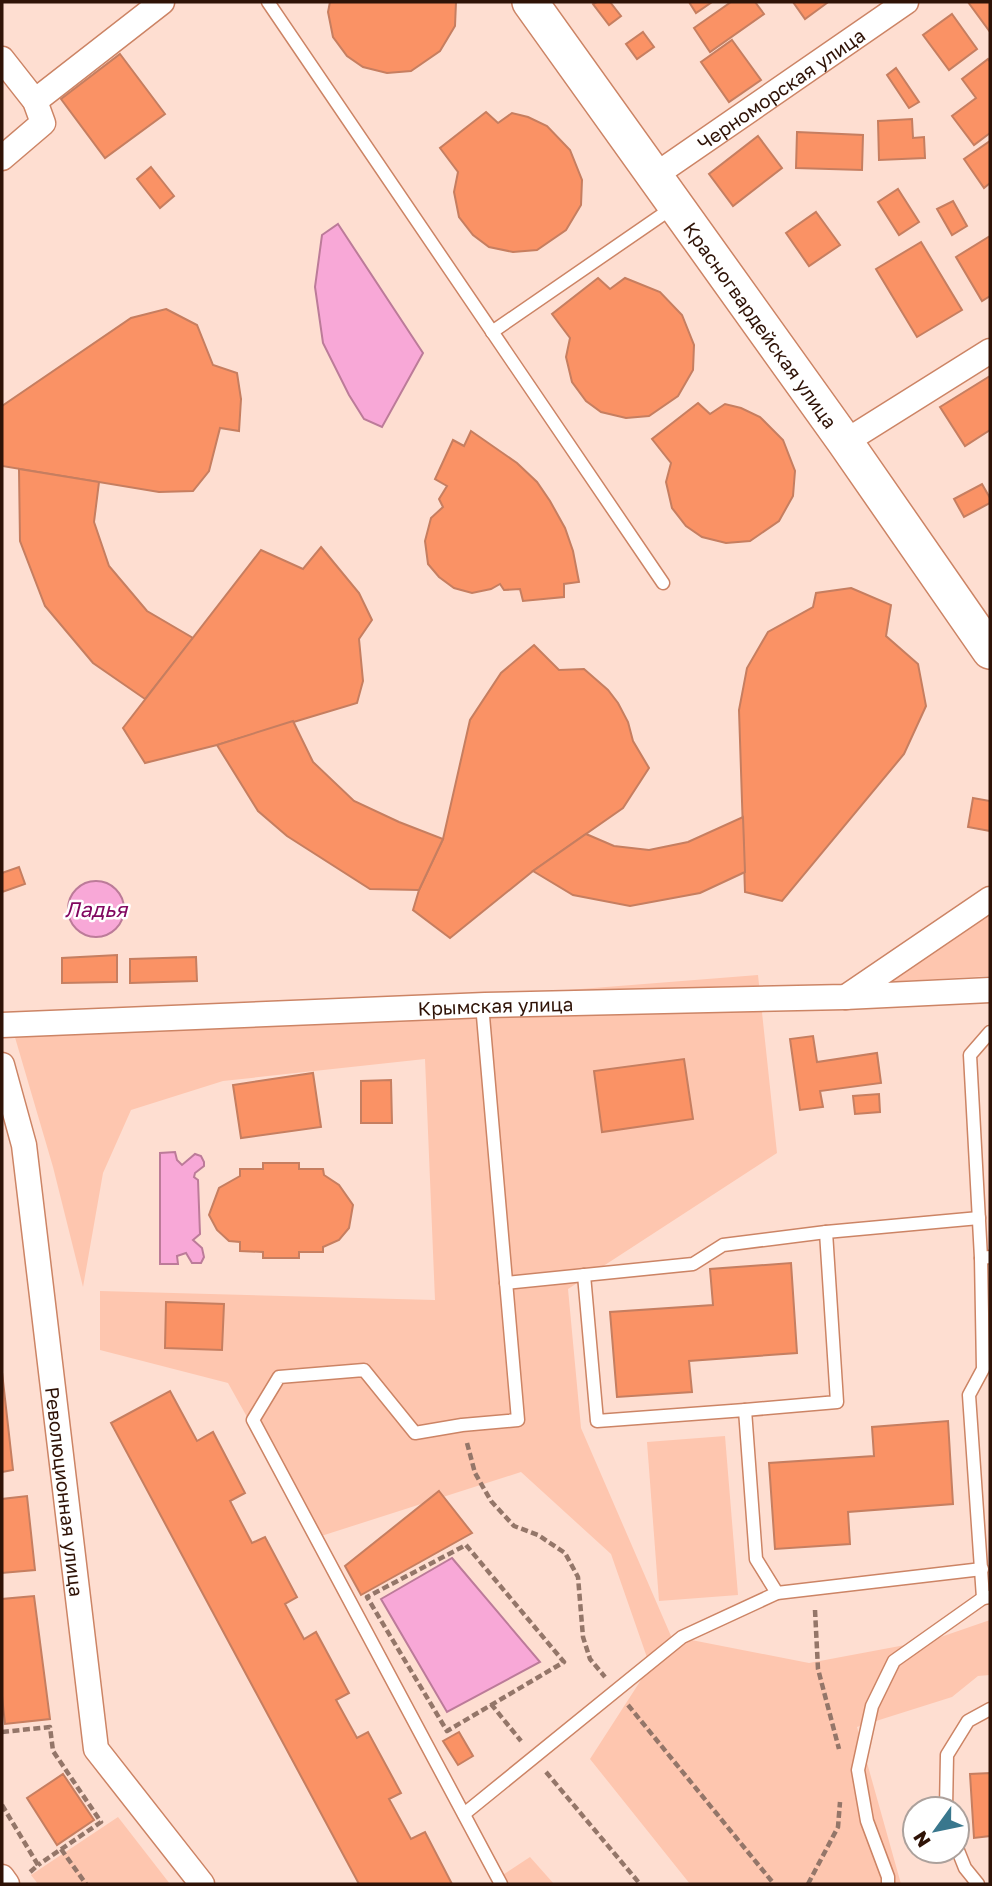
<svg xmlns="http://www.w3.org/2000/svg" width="992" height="1886" viewBox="0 0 992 1886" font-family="'Golos Text',sans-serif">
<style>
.green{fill:#fec6af}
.water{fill:#f8a8d7;stroke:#bc7b99;stroke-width:2}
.building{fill:#fa9265;stroke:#c67e60;stroke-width:2}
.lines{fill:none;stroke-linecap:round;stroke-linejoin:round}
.lane-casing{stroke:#cc8465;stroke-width:15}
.street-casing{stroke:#cc8465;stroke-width:27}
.secondary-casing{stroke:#cc8465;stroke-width:38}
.path{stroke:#947669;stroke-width:4.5;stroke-dasharray:7 3.5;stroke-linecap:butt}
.lane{stroke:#fff;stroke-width:12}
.street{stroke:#fff;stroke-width:24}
.secondary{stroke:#fff;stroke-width:35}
.labels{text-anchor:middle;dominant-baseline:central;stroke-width:5;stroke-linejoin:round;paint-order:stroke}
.street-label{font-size:19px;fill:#2f1307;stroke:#fff}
.water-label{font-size:21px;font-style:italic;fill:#810760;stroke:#fff}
</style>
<rect width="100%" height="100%" fill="#feded1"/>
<g class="green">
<path d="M990,912V976L884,982Z"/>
<path d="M758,975L777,1153L568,1289L581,1428L671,1636L809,1663L932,1640L990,1620V1675L978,1676L952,1697L857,1727L901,1884H690L590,1759L650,1666L611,1554L521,1472L315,1538L228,1383L100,1350V1291L435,1300L425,1059L223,1081L131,1110L103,1173L83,1287L53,1167L14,1034Z"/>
<path d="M725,1436L738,1595L659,1601L647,1442Z"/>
<path d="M118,1817L170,1884H38L31,1875Z"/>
<path d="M530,1857L554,1884H501L498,1878Z"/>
</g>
<g class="water">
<path d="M338,224L423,353L382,427L364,419L349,395L323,343L315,287L322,235Z"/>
<circle cx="96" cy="909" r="28"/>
<path d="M175,1152L177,1160L182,1165L195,1154L201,1156L204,1162V1166L195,1173L194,1177L198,1180L200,1234L193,1240L202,1248L204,1257L201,1263H192L186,1253L177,1256L178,1264H160V1153Z"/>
<path d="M452,1558L540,1662L447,1712L381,1599Z"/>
</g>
<g class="building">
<path d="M330,2H456L455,26L440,51L411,71L387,73L363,67L347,56L333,37L328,12Z"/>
<path d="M597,2H610L621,16L609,25L593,4Z"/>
<path d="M689,2H712L696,13Z"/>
<path d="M731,2H755L764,14L710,52L694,28Z"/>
<path d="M793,2H826L827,3L805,19Z"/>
<path d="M968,2H990V32Z"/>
<path d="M952,14L977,49L949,70L923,35Z"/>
<path d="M643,32L654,47L637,59L626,44Z"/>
<path d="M732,40L761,80L729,102L701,62Z"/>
<path d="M120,54L165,114L105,158L61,99Z"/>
<path d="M988,59L990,62V133L974,145L952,116L976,98L962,79Z"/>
<path d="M896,68L919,102L909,108L887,75Z"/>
<path d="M486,112L498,123L512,113L528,117L547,126L570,150L582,180L581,205L566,230L537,250L513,252L489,247L473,235L459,217L454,192L458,172L440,148Z"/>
<path d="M912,119L913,138L924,137L925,158L879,160L878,121Z"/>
<path d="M797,132L863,135L862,170L796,168Z"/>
<path d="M758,136L782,168L733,206L709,174Z"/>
<path d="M990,141V183L984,188L964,159Z"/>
<path d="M151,167L174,196L160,208L137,179Z"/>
<path d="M898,189L919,222L899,235L878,202Z"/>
<path d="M953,201L967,226L952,235L937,209Z"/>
<path d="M816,212L840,245L809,266L786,233Z"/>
<path d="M990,236V296L982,301L956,257Z"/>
<path d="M921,242L962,310L917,337L876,269Z"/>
<path d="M598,278L610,289L625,278L660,292L682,315L694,345L693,370L678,396L649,416L626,418L601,412L586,401L572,382L566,357L570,338L552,314Z"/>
<path d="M166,309L197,325L213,365L237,373L241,399L239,431L220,428L209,471L193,491L159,492L2,466V406L131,318Z"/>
<path d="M990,376V430L965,446L940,407Z"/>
<path d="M698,403L710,414L725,404L741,408L760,417L783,440L795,471L793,496L779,521L750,541L726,543L702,537L686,526L672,508L666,482L671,463L652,439Z"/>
<path d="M471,431L517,463L537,482L550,501L565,528L573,551L579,582L564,584V597L523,601L520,589L504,590L500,584L491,589L472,593L454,588L439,577L428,564L425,541L431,518L443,507L439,499L447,486L435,479L453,440L464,446Z"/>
<path d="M19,469L99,482L94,522L109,566L147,611L193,638L145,699L93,663L45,606L20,541Z"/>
<path d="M982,484L990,498V503L964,517L954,499Z"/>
<path d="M321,547L359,593L372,620L359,639L363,681L357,703L217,745L145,763L123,728L261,550L303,569Z"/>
<path d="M851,588L891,605L886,636L918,664L926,706L904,754L782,901L745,892L739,710L747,668L768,632L813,607L816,593Z"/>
<path d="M534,645L559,670L584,669L608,690L618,703L628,722L633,741L649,768L623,808L533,871L450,938L413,910L419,890L443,839L470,720L501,673Z"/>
<path d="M293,721L313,762L354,801L399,822L443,839L419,890L370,889L287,836L258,811L217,745Z"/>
<path d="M973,798L990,801V831L968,827Z"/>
<path d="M743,817L745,872L700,893L630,906L573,895L533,871L586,834L614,846L649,850L688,842Z"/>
<path d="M19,867L25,884L2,892V873Z"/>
<path d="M117,955V982L62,983V958Z"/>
<path d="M196,957L197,981L130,983V959Z"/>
<path d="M813,1036L817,1062L877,1053L881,1083L820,1091L823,1107L800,1110L790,1039Z"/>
<path d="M684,1059L693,1119L602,1132L594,1071Z"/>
<path d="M313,1073L321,1127L241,1138L233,1085Z"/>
<path d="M391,1080L392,1123H361V1081Z"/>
<path d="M879,1094L880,1112L855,1114L853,1096Z"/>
<path d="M263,1163H299V1169H323L324,1175L339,1185L353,1205L349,1228L339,1240L323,1247V1252H299V1258H263V1252L240,1251V1242L229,1241L217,1230L209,1215L219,1188L240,1176V1169H263Z"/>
<path d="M791,1263L797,1353L689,1361L692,1392L617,1397L610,1312L713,1305L710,1269Z"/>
<path d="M166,1302L224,1304L222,1350L165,1348Z"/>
<path d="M2,1372L13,1470L2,1472Z"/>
<path d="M170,1391L197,1441L213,1432L245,1493L230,1501L252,1543L265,1537L297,1597L285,1604L304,1639L316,1632L349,1693L336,1700L357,1738L368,1732L401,1793L389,1799L411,1839L425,1832L452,1884H359L111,1423Z"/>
<path d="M948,1421L953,1504L848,1512L850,1544L775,1549L769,1463L874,1456L872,1427Z"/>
<path d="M439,1491L472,1533L361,1595L345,1566Z"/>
<path d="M27,1496L35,1570L2,1573V1499Z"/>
<path d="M34,1596L50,1719L5,1724L2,1696V1599Z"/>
<path d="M459,1732L473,1756L458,1765L443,1741Z"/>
<path d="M990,1773V1836L974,1838L970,1774Z"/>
<path d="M63,1774L94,1820L57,1845L27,1798Z"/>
</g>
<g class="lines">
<g class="lane-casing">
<g id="lane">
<path d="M268,2L663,583"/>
<path d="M492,332L675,206"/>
<path d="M485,1005L483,1016L518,1420L462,1425L415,1433L364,1370L279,1377L253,1420L501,1884"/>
<path d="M990,1257L981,1258L983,1369L969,1395L983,1598L990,1597"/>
<path d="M981,1258L970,1055L990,1032"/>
<path d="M584,1275L597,1421L745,1410L756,1559L777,1593"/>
<path d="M506,1283L693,1264L723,1245L826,1232L979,1218"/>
<path d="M745,1410L837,1402L826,1232"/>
<path d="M946,1809L947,1755L968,1721L990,1709"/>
<path d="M464,1814L682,1637L777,1593L982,1569"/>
<path d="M957,1848L965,1868L978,1884"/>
<path d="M888,1884V1877L867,1821L858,1770L872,1706L894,1661L983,1598"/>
</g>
</g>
<g class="street-casing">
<g id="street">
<path d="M2,59L35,101L43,123L2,158"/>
<path d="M35,101L162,2"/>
<path id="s1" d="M654,176L906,2"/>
<path d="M845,442L990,351"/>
<path d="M846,997L990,899"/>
<path id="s2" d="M2,1025L485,1005L845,997L990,990"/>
<path id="s3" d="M2,1065L24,1145L96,1749L202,1884"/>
<path d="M2,1877L7,1884"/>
</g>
</g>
<g class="secondary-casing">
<g id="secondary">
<path id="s4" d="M530,2L845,442L990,651"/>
</g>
</g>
<g class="path">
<path d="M467,1443L475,1473L491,1501L514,1526L538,1535L565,1553L578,1577L583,1637L590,1659L605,1677"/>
<path d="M466,1545L564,1662L447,1731L367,1597Z"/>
<path d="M815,1610L818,1669L839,1749"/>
<path d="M491,1704L521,1741"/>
<path d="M628,1705L774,1884"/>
<path d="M2,1732L50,1727L53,1751L101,1822L38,1865"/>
<path d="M546,1772L640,1884"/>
<path d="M2,1805L38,1865L29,1873"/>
<path d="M61,1849L86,1884"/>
<path d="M808,1884L838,1827L840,1802"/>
</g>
<use href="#lane" class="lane"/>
<use href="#street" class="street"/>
<use href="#secondary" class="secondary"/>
</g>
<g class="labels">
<g class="street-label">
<text stroke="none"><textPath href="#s1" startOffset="154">Черноморская улица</textPath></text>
<text stroke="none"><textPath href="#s4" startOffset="397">Красногвардейская улица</textPath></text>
<text stroke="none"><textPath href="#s2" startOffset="494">Крымская улица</textPath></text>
<text stroke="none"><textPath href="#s3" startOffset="432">Революционная улица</textPath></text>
</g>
<g class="water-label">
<text x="96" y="909">Ладья</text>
</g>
</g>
<rect width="992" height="1886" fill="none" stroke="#2f1307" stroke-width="7"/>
<g transform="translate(936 1830) rotate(237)"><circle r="33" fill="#ffffff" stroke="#aca19c" stroke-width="2"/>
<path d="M0-5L12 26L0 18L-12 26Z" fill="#39778d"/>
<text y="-10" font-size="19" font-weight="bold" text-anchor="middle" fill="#2f1307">N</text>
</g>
</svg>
